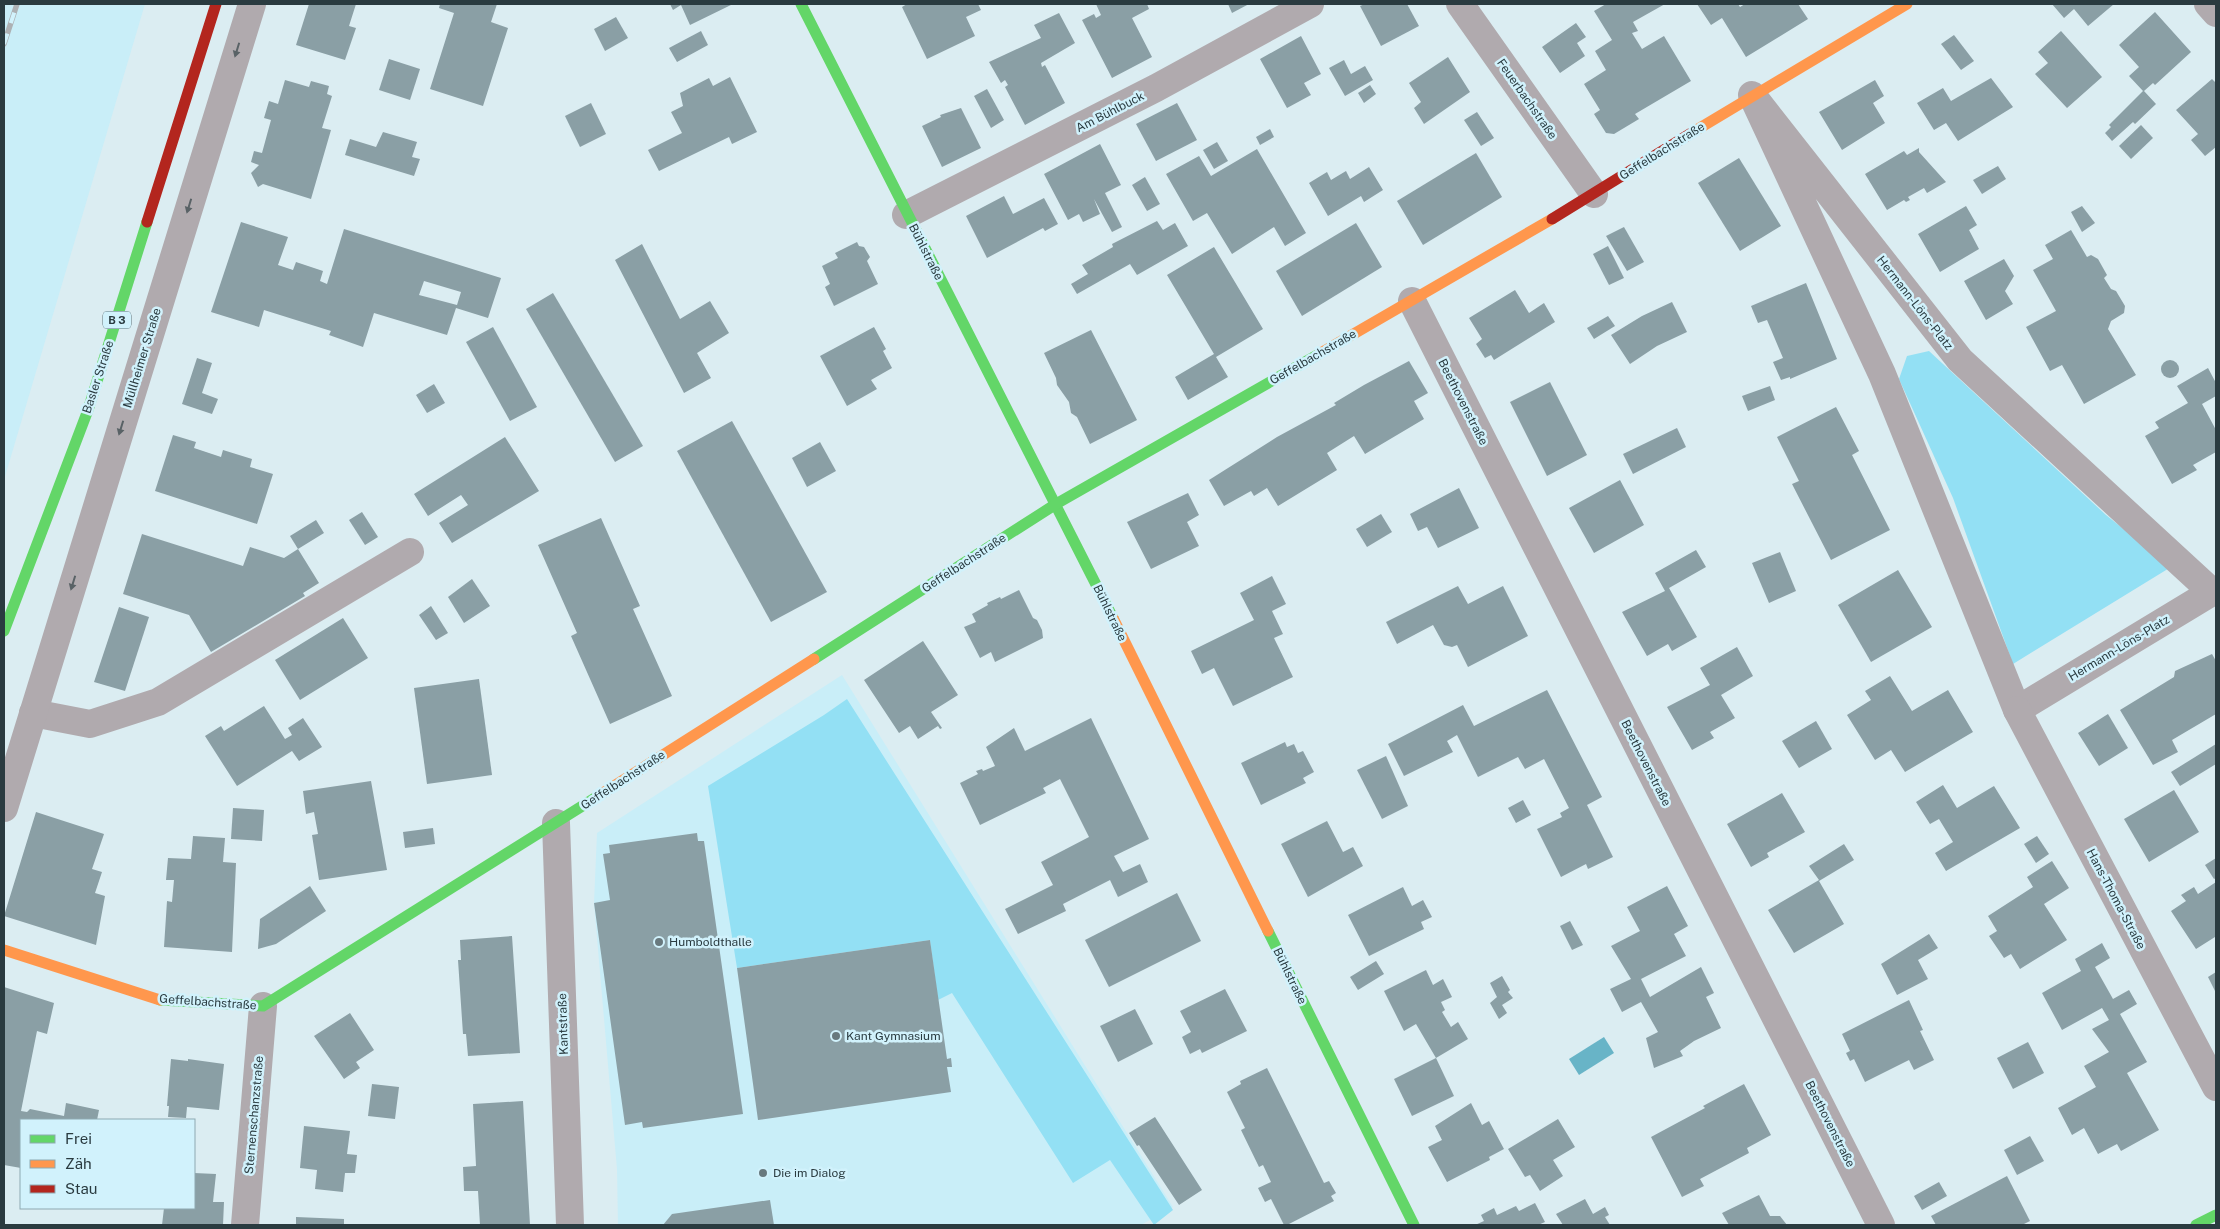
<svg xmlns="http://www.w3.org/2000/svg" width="2220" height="1229" viewBox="0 0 2220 1229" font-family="'Public Sans',sans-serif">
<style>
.built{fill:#c9eef8}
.green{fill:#93e0f4}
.water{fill:#68b4c7}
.building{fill:#8a9fa5;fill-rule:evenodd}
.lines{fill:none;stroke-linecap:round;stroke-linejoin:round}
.street{stroke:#b0aaae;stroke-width:28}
.fast{stroke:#63d668;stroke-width:11}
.slow{stroke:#ff974d;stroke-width:11}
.jam{stroke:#b3261e;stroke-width:11}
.rail-casing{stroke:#adb1b4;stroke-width:5.5}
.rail{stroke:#d1f2fc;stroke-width:4;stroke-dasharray:11;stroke-linecap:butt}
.oneway{fill:#596266}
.poi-dot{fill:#68797e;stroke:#d1f2fc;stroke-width:2}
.labels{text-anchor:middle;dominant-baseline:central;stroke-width:5;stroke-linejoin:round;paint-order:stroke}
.shield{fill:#d1f2fc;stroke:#5c7278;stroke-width:1}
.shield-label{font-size:11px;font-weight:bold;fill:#2a3b40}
.street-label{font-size:12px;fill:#2a3b40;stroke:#d1f2fc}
.poi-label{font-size:12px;fill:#2a3b40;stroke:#d1f2fc;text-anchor:start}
</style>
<rect width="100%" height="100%" fill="#dbedf2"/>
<g class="built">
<path d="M4,4H145L4,480Z"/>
<path d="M842,675L1173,1207L1141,1225H618L617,1169L594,903L597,833Z"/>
</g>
<g class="green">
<path d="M1929,351L2106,515L2171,567L2013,664L1953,498L1899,379L1907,356Z"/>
<path d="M847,699L1173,1210L1154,1225L1110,1160L1073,1183L952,993L938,1000L930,940L737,968L708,786L824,715Z"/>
</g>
<path class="water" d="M1604,1037L1614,1053L1579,1075L1569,1059Z"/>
<g class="building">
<path d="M309,4H356L349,26L356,28L345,60L296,45Z"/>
<path d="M440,4H497L491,22L508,28L483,106L430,89L454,13L439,8Z"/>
<path d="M670,4H733L690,25L681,5L673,10Z"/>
<path d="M907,4H978L981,10L966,17L975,36L927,59L902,7Z"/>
<path d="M1096,4H1147L1149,9L1132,18L1152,57L1112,78L1082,20L1094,14L1096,18L1101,15Z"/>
<path d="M1228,4H1249L1232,13Z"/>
<path d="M1365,4H1407L1419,26L1381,46L1360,6Z"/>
<path d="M1606,4H1665L1633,22L1638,31L1632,33L1642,49L1664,36L1691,81L1635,114L1639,119L1614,134L1606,133L1594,114L1600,110L1584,84L1606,70L1595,51L1612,40L1594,11Z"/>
<path d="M1697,4H1738L1740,7L1745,4H1798L1808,19L1746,57L1722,18L1711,25Z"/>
<path d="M2052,4H2114L2088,26L2074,9L2064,18Z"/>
<path d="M2155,12L2191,52L2155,85L2153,83L2144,91L2156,104L2135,124L2133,122L2112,141L2105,133L2111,127L2109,125L2143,91L2129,76L2139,67L2119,45Z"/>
<path d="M1059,13L1075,43L1041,63L1042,67L1045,65L1065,103L1025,125L1005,87L1008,85L1005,80L1001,83L989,62L1041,38L1034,25Z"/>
<path d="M616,17L628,38L605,51L594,29Z"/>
<path d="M1576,23L1586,37L1577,43L1585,56L1560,73L1542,47Z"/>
<path d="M701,31L708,45L677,62L669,48Z"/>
<path d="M2061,31L2102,77L2067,108L2035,74L2048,63L2038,52Z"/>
<path d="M1954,35L1974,61L1961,70L1941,44Z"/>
<path d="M1301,36L1321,74L1304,83L1311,95L1287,108L1260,59Z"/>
<path d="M1448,57L1470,92L1424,124L1414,108L1421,102L1409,83Z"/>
<path d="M389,59L420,69L410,100L379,90Z"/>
<path d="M1344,60L1351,74L1365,66L1373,80L1345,96L1329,68Z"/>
<path d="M730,77L757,132L732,144L729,137L659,171L648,150L682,133L671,112L683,106L680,93L709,78L713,86Z"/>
<path d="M1991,78L2013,107L1958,141L1946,123L1934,130L1917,103L1943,88L1951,101Z"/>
<path d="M2212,79L2216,83V147L2205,156L2191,140L2198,134L2176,110Z"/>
<path d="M285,80L309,87L311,81L329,86L327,94L332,96L322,128L331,130L311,199L263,184L258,187L251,173L259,165L251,162L254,151L262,153L271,120L264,118L269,101L278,104Z"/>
<path d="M1875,80L1884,96L1873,103L1885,123L1842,150L1819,112Z"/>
<path d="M1370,85L1376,94L1364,103L1358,93Z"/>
<path d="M987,89L1004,120L991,128L974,96Z"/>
<path d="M591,103L606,134L580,147L565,116Z"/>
<path d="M1177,103L1197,140L1156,161L1136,124Z"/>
<path d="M961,108L981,148L942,167L922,126L941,117L940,115Z"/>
<path d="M1477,112L1494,138L1481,146L1464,120Z"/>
<path d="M2141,125L2153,138L2131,159L2119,146Z"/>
<path d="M1270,129L1274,137L1260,145L1256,137Z"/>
<path d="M383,132L417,142L412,157L420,159L414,176L345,155L350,139L376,147Z"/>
<path d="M1217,142L1228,161L1214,169L1203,150Z"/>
<path d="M1100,144L1121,185L1105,193L1122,227L1112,232L1094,199L1100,214L1083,222L1079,214L1068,220L1044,174Z"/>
<path d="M1919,148V152L1946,182L1927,193L1924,188L1908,197L1910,200L1906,202L1904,200L1887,210L1865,174L1904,151L1907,155Z"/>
<path d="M1257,149L1306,233L1285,246L1274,227L1232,254L1207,213L1193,221L1166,174L1199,156L1211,176Z"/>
<path d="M1476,153L1502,197L1423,245L1397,201Z"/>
<path d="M1739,158L1781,226L1740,251L1698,183Z"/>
<path d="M1998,166L2006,179L1982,194L1973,180Z"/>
<path d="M1369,167L1383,190L1364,202L1361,196L1328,216L1309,183L1327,172L1331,180L1346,171L1350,179Z"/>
<path d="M1145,177L1160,204L1147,211L1132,185Z"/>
<path d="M1004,196L1013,214L1044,198L1058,224L1045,231L1043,228L987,258L966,216Z"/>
<path d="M1966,206L1977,225L1969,230L1979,249L1940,272L1918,234Z"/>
<path d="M2082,206L2095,223L2082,232L2071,212Z"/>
<path d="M1157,221L1163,230L1175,223L1188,246L1137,275L1130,264L1077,294L1071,284L1088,274L1082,265L1113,247L1112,244Z"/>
<path d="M241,222L288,237L278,265L293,270L296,262L323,271L320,281L327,284L344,229L501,278L488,318L456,308L447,335L374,313L363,347L329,335L331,331L264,310L259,327L211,312ZM424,281L461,292L457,305L419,295Z"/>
<path d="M1356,223L1382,267L1302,316L1276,271Z"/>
<path d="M1624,227L1644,262L1627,271L1606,236Z"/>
<path d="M2071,230L2087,257L2091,255L2098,259L2107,275L2104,278L2111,289L2116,291L2125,306L2124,313L2111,321L2108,329L2136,375L2084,404L2062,365L2050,371L2026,327L2056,311L2033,270L2053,259L2045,245Z"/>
<path d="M857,242L859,246L864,247L870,257L867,261L878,284L834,306L825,287L830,284L822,266L838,258L835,253Z"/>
<path d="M642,244L680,319L710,301L729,333L697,353L711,378L684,393L615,260Z"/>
<path d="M1608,246L1624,278L1609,285L1593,254Z"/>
<path d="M1214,247L1263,329L1216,357L1228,377L1188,400L1175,377L1214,354L1167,275Z"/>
<path d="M2004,259L2014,276L2005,291L2013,304L1986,320L1964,281Z"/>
<path d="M1806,283L1837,359L1790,379V377L1781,380L1773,362L1783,358L1767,320L1758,323L1751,306Z"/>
<path d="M1515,290L1529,313L1544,303L1555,322L1494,360L1491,355L1485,358L1476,344L1482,339L1469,318Z"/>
<path d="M553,293L643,446L615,462L526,309Z"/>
<path d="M1672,302L1687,332L1657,346L1630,364L1611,335L1642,316Z"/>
<path d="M1608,316L1615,326L1594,339L1587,328Z"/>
<path d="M493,327L537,407L510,421L466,342Z"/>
<path d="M874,327L886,349L883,351L892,368L871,380L877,389L847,406L820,356Z"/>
<path d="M1091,330L1137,420L1090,444L1077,417L1071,413L1069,402L1057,385L1056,378L1044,353Z"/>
<path d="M197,358L212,363L202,393L218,399L212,414L182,404Z"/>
<circle cx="2170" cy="369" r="9"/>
<path d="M1409,361L1428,393L1414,401L1424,419L1365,454L1354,436L1327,453L1337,470L1278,506L1267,488L1254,496L1251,491L1224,506L1209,480L1277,437L1336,405L1334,403L1364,385Z"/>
<path d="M2208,368L2216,383V396L2202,404L2216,430V452L2193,465L2197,470L2172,484L2145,436L2159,428L2155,422L2188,403L2177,386Z"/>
<path d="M1550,382L1587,455L1547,476L1510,402Z"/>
<path d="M434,384L445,403L427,413L416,395Z"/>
<path d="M1770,386L1775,400L1748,411L1742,396Z"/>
<path d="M1836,407L1859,451L1852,455L1890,530L1831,560L1792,484L1799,481L1777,437Z"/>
<path d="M732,421L827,592L771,622L677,451Z"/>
<path d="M1677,428L1686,447L1633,474L1623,454Z"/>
<path d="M173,435L196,442L194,448L221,457L223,450L252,459L250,467L273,474L257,524L155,491Z"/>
<path d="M505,437L539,491L452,543L439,523L468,505L461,495L428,516L414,494Z"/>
<path d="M820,442L836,471L807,487L792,458Z"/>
<path d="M1620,480L1644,525L1594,553L1569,508Z"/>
<path d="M1459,488L1479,528L1438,548L1427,527L1418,531L1410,514Z"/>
<path d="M1188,493L1199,515L1187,522L1199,546L1151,569L1127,522Z"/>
<path d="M362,512L378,537L365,545L349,520Z"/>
<path d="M1381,514L1392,532L1367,547L1356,529Z"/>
<path d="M601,518L640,606L633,609L672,696L610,724L571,636L577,633L538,545Z"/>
<path d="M316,520L324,533L298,549L290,536Z"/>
<path d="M142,534L243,566L250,547L284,558L298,549L319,583L303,593L305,596L211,652L189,615L123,594Z"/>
<path d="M1696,550L1706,567L1669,588L1697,637L1672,651L1668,644L1647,656L1622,612L1665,591L1655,573Z"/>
<path d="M1780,552L1796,591L1769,603L1752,563Z"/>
<path d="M1898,570L1932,627L1871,662L1838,605Z"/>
<path d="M1272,576L1286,604L1272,611L1283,634L1274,638L1293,677L1233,706L1214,668L1202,674L1191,651L1254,620L1240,593Z"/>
<path d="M472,579L490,606L464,623L448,597Z"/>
<path d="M1458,586L1468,604L1503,586L1528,636L1468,667L1457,645L1452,647L1444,645L1433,625L1397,644L1386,622Z"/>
<path d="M1019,590L1033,618L1037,620L1042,630L1043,638L995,662L991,652L980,658L964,627L976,622L972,614L988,605L987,603L1000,597L1001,599Z"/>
<path d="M431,606L448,633L436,640L419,615Z"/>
<path d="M119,607L149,617L125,691L94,682Z"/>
<path d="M343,618L368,658L300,700L275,660Z"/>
<path d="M923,641L958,695L931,712L942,728L940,729L938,726L918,739L910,726L899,733L864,680Z"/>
<path d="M1737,647L1753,676L1721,695L1735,718L1710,732L1714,738L1692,750L1667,707L1710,685L1700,668Z"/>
<path d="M2212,654L2216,661V714L2172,740L2178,752L2153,765L2120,710L2174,677L2175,671Z"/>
<path d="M1890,676L1912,711L1948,690L1973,732L1905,772L1891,750L1875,760L1847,715L1871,700L1865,691Z"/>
<path d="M479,679L492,775L427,784L414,688Z"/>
<path d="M1547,690L1602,797L1587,805L1613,857L1588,869L1586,864L1561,877L1537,829L1562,817L1560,813L1569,808L1544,759L1525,769L1518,757L1478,777L1457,735L1447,741L1453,752L1404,776L1388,744L1463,705L1474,726Z"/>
<path d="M264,706L285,739L292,735L288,728L303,718L322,747L299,761L292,751L237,786L205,736L221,726L224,731Z"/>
<path d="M2108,714L2128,748L2099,766L2078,733Z"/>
<path d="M1091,718L1149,839L1114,856L1123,872L1140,864L1148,882L1118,897L1110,880L1063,904L1066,911L1018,934L1005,909L1053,885L1041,862L1089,837L1060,779L1043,788L1046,793L980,825L960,783L978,774L976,771L982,769L983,771L995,766L986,747L1014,728L1025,751Z"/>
<path d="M1816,721L1832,749L1799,768L1782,741Z"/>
<path d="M1285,742L1287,747L1294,744L1298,753L1303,751L1314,772L1303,778L1306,783L1261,805L1241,763Z"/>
<path d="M2216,744V764L2180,786L2171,772Z"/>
<path d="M1386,756L1408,806L1382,819L1357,770Z"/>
<path d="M371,781L387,870L319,880L312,835L318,834L314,812L306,814L303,791Z"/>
<path d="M1943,785L1957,808L1994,786L2020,828L1946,871L1935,853L1953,842L1939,819L1930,824L1916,802Z"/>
<path d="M2174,790L2199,832L2149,862L2124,819Z"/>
<path d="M1782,793L1805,832L1767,853L1769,857L1751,867L1727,824Z"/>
<path d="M1523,800L1531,815L1516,823L1508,808Z"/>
<path d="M233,808L264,810L262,841L231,839Z"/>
<path d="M36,812L104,834L92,869L102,872L95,893L105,896L96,945L4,916Z"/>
<path d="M1327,821L1343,852L1353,847L1363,866L1308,897L1281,844Z"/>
<path d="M433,828L435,844L405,848L403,832Z"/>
<path d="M697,833L698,841H704L743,1114L643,1128L642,1122L625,1125L594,903L610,900L603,854L610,853L609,845Z"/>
<path d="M193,836L225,838L223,862L236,863L232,952L164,947L167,901L172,902L174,880H166L168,858L191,859Z"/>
<path d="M2037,836L2049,854L2036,863L2024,844Z"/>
<path d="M1844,844L1854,860L1819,881L1844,924L1794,953L1768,910L1819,880L1809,866Z"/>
<path d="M2216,858V878L2214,879L2205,865Z"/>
<path d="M2052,861L2069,888L2044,904L2067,940L2020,969L2011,954L2004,958L1989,936L1997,931L1988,916L2033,887L2027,877Z"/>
<path d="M2216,882V939L2215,937L2196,949L2171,911L2186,901L2181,895L2194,887L2198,894Z"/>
<path d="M310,886L326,911L276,944L258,949L260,919Z"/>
<path d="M1667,886L1688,926L1674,934L1686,956L1641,979L1650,997L1701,967L1714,993L1706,997L1721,1028L1694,1041L1680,1051L1683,1056L1654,1068L1646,1038L1658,1032L1641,1002L1622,1012L1610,989L1631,979L1611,946L1640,931L1627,907Z"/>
<path d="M1403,887L1412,906L1423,900L1432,917L1421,922L1424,929L1369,956L1348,915Z"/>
<path d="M1177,893L1201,941L1109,987L1085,940Z"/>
<path d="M1570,921L1583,945L1572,950L1560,926Z"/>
<path d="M1929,934L1938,948L1918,960L1928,979L1897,995L1881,964Z"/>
<path d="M512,936L520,1053L468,1056L466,1034H463L458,960H461L460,940Z"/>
<path d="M930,940L947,1059L951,1058L952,1067H947L951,1092L758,1120L737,968Z"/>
<path d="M2102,943L2110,958L2095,967L2113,999L2129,990L2137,1004L2120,1014L2147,1062L2127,1073L2159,1130L2121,1151L2117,1144L2098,1154L2084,1128L2072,1135L2058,1108L2096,1087L2084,1066L2109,1052L2092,1029L2109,1020L2102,1008L2062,1030L2042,993L2081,971L2075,959Z"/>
<path d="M1376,961L1384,974L1358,990L1350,977Z"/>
<path d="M1426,970L1433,985L1443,979L1452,997L1441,1002L1445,1010L1442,1012L1451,1027L1458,1022L1468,1039L1436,1058L1416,1024L1404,1031L1384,991Z"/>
<path d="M2216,972V993L2208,977Z"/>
<path d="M1502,976L1510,990L1508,992L1513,998L1502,1005L1507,1013L1499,1019L1490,1003L1497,997L1490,983Z"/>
<path d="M4,987L54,1003L47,1034L37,1031L21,1111L27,1112L30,1109L64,1116L66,1103L99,1110L97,1120H21V1168L4,1165Z"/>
<path d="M1225,989L1247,1031L1202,1053L1200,1049L1190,1054L1182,1037L1191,1032L1180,1011Z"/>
<path d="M1909,1000L1923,1030L1920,1031L1934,1060L1914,1070L1909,1060L1865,1082L1854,1059L1850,1061L1846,1053L1850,1051L1842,1034Z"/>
<path d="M1135,1009L1153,1044L1118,1062L1100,1026Z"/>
<path d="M350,1013L374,1050L356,1062L360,1068L344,1079L314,1036Z"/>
<path d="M2028,1042L2044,1073L2013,1089L1997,1058Z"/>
<path d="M1436,1058L1454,1096L1412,1116L1394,1079Z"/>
<path d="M171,1059L188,1061V1059L224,1064L219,1110L187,1107L186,1118L168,1117L169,1106H167Z"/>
<path d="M1267,1068L1324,1183L1329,1181L1336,1193L1331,1196L1334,1201L1287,1225H1284L1271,1199L1265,1202L1258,1188L1271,1182L1263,1165L1259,1167L1241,1130L1245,1128L1227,1092L1241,1084L1240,1081Z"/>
<path d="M372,1084L399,1087L395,1119L368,1116Z"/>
<path d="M1744,1084L1771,1135L1747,1148L1749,1153L1700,1179L1704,1186L1682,1197L1651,1137L1705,1108L1703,1106Z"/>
<path d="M523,1101L530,1225H480L478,1191H464L463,1167L476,1166L473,1104Z"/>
<path d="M1471,1103L1482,1125L1489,1121L1504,1149L1489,1157L1490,1160L1447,1182L1428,1147L1442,1140L1435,1126Z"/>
<path d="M1155,1117L1202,1190L1179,1205L1139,1145L1137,1146L1129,1133Z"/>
<path d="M1558,1119L1575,1147L1553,1160L1563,1176L1540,1191L1530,1175L1525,1177L1508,1149Z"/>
<path d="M304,1126L350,1131L347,1154L357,1155L355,1173H345L343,1192L315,1189L317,1170L300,1168Z"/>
<path d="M2030,1136L2044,1161L2017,1175L2004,1150Z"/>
<path d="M194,1173L216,1174L213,1202H224L223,1225H162L164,1208H194Z"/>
<path d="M2007,1176L2030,1221L2022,1225H1936L1931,1216Z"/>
<path d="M1939,1182L1947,1196L1922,1210L1914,1196Z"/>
<path d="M1759,1195L1770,1216H1780L1787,1225H1729L1722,1213Z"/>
<path d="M1585,1199L1593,1214L1605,1207L1609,1215L1605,1217L1610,1225H1563L1556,1214Z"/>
<path d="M770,1200L774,1225H663L672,1214Z"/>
<path d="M1535,1203L1545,1222L1538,1225H1475L1484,1221L1481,1215L1494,1208L1497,1215L1516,1206L1519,1211Z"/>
<path d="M296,1217L344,1219V1225H296Z"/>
</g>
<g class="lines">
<g class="street">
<path d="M1460,4L1594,194"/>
<path d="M2208,4L2216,13"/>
<path d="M1752,95L1960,360L2212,592L2017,710L1882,374Z"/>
<path d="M906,215L1156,88L1310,4"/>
<path d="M1412,301L1881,1225"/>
<path d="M2017,710L2216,1087"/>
<path d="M33,713L90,724L158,702L410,552"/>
<path d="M4,808L252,4"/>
<path d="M556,823L570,1225"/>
<path d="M245,1225L263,1006"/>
</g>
<g class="fast">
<path d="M801,4L1113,618"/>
<path d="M4,631L88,410L147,222"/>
<path d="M814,659L1056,504L1319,354"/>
<path d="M1268,931L1414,1225"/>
<path d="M160,1000L263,1006L603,793"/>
<path d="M2196,1225L2216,1215"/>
</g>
<g class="slow">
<path d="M1693,132L1907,4"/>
<path d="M1319,354L1552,219"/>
<path d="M1113,618L1268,931"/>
<path d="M603,793L814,659"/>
<path d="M4,950L160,1000"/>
</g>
<g class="jam">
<path d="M1552,219L1693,132"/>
<path d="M147,222L216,4"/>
</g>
<g class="rail-casing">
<path id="rail" d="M4,44L17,4"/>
</g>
<use href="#rail" class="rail"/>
</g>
<defs><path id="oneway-solid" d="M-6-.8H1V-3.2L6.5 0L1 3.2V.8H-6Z" transform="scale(1.25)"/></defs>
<g class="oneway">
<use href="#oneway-solid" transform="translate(237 50) rotate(107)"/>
<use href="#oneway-solid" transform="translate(189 206) rotate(107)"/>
<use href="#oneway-solid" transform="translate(121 428) rotate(107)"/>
<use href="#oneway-solid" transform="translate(73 583) rotate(107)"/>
</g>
<g class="poi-dot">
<circle cx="659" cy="942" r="5"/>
<circle cx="836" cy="1036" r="5"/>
<circle cx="763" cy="1173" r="5"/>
</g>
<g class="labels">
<rect class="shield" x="103" y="311.5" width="28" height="17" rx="4"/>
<g class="shield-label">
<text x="117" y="320">B 3</text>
</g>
<g class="street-label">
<text transform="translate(1527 99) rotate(55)">Feuerbachstraße</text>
<text transform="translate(1110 112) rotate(-27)">Am Bühlbuck</text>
<text transform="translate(1662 151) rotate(-32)">Geffelbachstraße</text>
<text transform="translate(926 252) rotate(63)">Bühlstraße</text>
<text transform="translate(1915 303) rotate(52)">Hermann-Löns-Platz</text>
<text transform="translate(1313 357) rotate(-30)">Geffelbachstraße</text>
<text transform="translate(142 358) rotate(-73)">Müllheimer Straße</text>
<text transform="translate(98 377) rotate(-72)">Basler Straße</text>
<text transform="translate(1463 402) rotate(63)">Beethovenstraße</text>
<text transform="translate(964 563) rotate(-33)">Geffelbachstraße</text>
<text transform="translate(1110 613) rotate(64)">Bühlstraße</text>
<text transform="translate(2119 648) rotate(-31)">Hermann-Löns-Platz</text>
<text transform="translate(1646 763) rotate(63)">Beethovenstraße</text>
<text transform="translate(623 780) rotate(-33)">Geffelbachstraße</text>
<text transform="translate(2116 899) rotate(62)">Hans-Thoma-Straße</text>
<text transform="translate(1290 976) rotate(64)">Bühlstraße</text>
<text transform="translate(208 1002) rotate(4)">Geffelbachstraße</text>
<text transform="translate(563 1024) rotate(-92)">Kantstraße</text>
<text transform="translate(254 1115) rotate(-85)">Sternenschanzstraße</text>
<text transform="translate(1830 1124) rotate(63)">Beethovenstraße</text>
</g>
<g class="poi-label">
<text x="669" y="942">Humboldthalle</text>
<text x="846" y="1036">Kant Gymnasium</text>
<text x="773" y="1173">Die im Dialog</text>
</g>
</g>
<rect width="2220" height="1229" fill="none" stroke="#2a3b40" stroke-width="10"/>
<rect x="20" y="1119" width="175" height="90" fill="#d1f2fc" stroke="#8ea9b1"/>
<rect x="30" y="1135" width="25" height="8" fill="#63d668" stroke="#8ea9b1"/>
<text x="65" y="1144" font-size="15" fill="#2a3b40">Frei</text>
<rect x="30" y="1160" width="25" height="8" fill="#ff974d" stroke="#8ea9b1"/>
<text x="65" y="1169" font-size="15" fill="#2a3b40">Zäh</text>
<rect x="30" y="1185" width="25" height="8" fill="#b3261e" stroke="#8ea9b1"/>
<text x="65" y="1194" font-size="15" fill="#2a3b40">Stau</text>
</svg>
